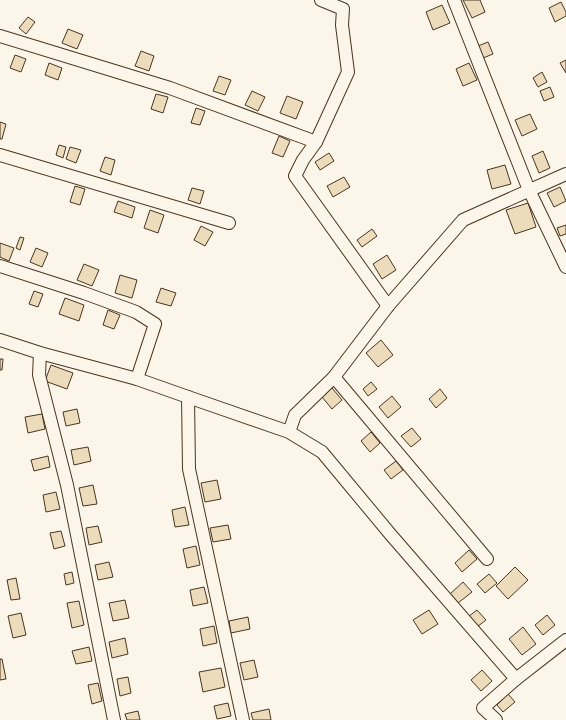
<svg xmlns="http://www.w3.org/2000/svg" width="566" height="720" viewBox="0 0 566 720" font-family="'Alegreya Sans',sans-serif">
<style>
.building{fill:#ecdcbc;stroke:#4a3520}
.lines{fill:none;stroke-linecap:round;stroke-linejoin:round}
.minor-casing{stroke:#4a3520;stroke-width:14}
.minor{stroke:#fbf6e9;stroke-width:12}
</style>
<rect width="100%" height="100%" fill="#fbf6e9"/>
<g class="building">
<path d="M463,0H480L485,12L472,18Z"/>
<path d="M561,2L566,12V16L555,22L549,8Z"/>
<path d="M442,5L450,23L433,30L426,12Z"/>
<path d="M28,17L35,22L26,34L19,28Z"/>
<path d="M68,29L83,35L77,49L62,43Z"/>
<path d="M488,42L493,54L483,58L478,46Z"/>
<path d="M141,51L154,56L149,71L135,66Z"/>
<path d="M15,55L26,59L21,72L10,68Z"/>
<path d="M566,60V73L560,63Z"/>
<path d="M49,63L62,68L58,80L45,75Z"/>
<path d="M469,63L477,80L463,86L456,69Z"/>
<path d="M542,72L547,82L538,87L533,78Z"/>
<path d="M219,76L231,80L225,95L213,91Z"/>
<path d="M550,87L554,97L544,101L540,91Z"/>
<path d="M252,91L265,97L258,111L245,105Z"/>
<path d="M156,94L168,97L163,113L151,109Z"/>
<path d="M287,96L303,102L296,119L280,113Z"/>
<path d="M196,108L205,111L200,125L191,123Z"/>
<path d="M530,114L537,129L522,136L515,120Z"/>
<path d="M0,122L6,124L2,139H0Z"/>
<path d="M279,136L290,141L283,157L272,153Z"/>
<path d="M59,145L66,147L63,158L56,155Z"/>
<path d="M70,147L81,150L76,163L66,159Z"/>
<path d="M543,151L550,168L539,173L532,156Z"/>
<path d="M329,153L334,161L320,170L315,162Z"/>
<path d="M105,157L115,160L111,175L100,171Z"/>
<path d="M505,165L511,184L492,189L487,170Z"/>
<path d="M344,177L350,187L333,197L327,186Z"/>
<path d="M75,186L85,189L80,205L70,202Z"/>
<path d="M560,187L566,201L554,207L547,193Z"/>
<path d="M192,188L204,191L200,204L188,200Z"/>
<path d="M118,201L135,207L132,218L114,212Z"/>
<path d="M528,203L536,227L515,234L506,210Z"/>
<path d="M150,210L164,215L158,233L144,228Z"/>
<path d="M566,225V234L560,236L557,228Z"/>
<path d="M201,226L213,232L205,246L194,240Z"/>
<path d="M372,229L377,236L362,247L357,240Z"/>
<path d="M20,237L24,238L20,250L16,248Z"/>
<path d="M0,243L14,248L9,261L0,257Z"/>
<path d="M36,248L48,253L42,267L30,262Z"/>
<path d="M387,255L396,270L382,279L373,264Z"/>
<path d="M84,264L99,270L92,286L77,280Z"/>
<path d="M120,275L137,280L132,298L115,293Z"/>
<path d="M161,288L176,293L171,306L156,302Z"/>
<path d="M34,291L43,294L38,307L29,304Z"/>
<path d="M65,298L84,305L79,321L59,314Z"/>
<path d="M108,310L120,315L114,329L103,325Z"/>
<path d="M381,340L393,355L378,367L366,353Z"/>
<path d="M0,359H3L2,370H0Z"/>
<path d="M51,365L73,373L67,389L45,381Z"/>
<path d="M371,382L377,389L368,396L363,389Z"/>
<path d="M332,388L342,400L332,409L322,397Z"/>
<path d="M440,389L447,398L436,408L429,399Z"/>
<path d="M392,396L401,407L388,418L379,407Z"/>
<path d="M77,409L80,423L66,426L63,412Z"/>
<path d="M42,414L45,429L28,433L25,417Z"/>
<path d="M412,428L421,439L411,447L401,436Z"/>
<path d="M371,432L380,443L370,452L361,441Z"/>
<path d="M88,447L91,461L74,465L71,450Z"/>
<path d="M48,456L50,467L34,471L31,460Z"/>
<path d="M396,461L403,470L391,479L384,470Z"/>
<path d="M217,480L221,499L205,502L201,483Z"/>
<path d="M93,485L97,504L83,506L79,488Z"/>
<path d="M56,492L60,509L46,512L43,495Z"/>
<path d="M185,507L189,525L175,527L172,510Z"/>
<path d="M228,525L231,539L213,542L210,528Z"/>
<path d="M98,526L102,542L89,545L86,528Z"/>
<path d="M61,531L65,546L54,549L50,533Z"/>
<path d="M196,546L200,565L187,568L183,549Z"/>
<path d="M469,550L477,559L462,572L455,563Z"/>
<path d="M109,562L113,577L98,580L95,565Z"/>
<path d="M515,567L528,580L508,599L496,586Z"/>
<path d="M72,572L74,583L66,585L64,574Z"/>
<path d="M489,574L497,583L485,593L477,584Z"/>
<path d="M16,578L20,599L11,600L7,580Z"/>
<path d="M463,582L472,592L458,603L450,594Z"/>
<path d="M204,587L208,603L193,606L190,590Z"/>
<path d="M125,600L129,618L113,621L109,603Z"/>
<path d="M79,601L84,625L72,628L67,603Z"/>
<path d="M429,610L438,624L422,634L413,620Z"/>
<path d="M477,610L486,620L477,627L468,617Z"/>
<path d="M21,613L26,635L13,638L8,616Z"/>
<path d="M547,615L555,625L543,635L535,625Z"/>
<path d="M248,617L250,629L231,633L229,621Z"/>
<path d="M214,626L217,643L203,646L200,629Z"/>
<path d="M523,627L536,644L522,655L509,639Z"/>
<path d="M125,638L128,654L112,658L109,642Z"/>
<path d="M89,647L92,661L76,664L72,651Z"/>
<path d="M0,659H2L6,679L0,680Z"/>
<path d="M254,660L258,677L244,680L240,663Z"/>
<path d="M221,668L225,687L203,692L199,672Z"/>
<path d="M482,670L492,681L481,691L471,680Z"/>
<path d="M128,677L131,693L120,696L117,679Z"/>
<path d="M98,683L102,701L92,704L88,685Z"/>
<path d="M508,694L515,702L503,712L497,705Z"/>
<path d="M228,703L231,716L217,719L214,706Z"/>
<path d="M269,709L271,720H253L251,713Z"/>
<path d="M138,711L140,720H127L125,714Z"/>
</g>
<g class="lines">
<g class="minor-casing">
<g id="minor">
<path d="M321,0L343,9L342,25L348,72L316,142L303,160L295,176L388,306"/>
<path d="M454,0L529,190L566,267"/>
<path d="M0,36L170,88L316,142"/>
<path d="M0,155L229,223"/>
<path d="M0,266L84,293L136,312L155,324L137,379"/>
<path d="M0,340L40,353L137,379L188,397L289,432L322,452L391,535L516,679"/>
<path d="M40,353L39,375L67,485L114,720"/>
<path d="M334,377L487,559"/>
<path d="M188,397L189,469L243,720"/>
<path d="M289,432L295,415L334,377L388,306L463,220L566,174"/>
<path d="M496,720L483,708L516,679L566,640"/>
</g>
</g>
<use href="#minor" class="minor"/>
</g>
</svg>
